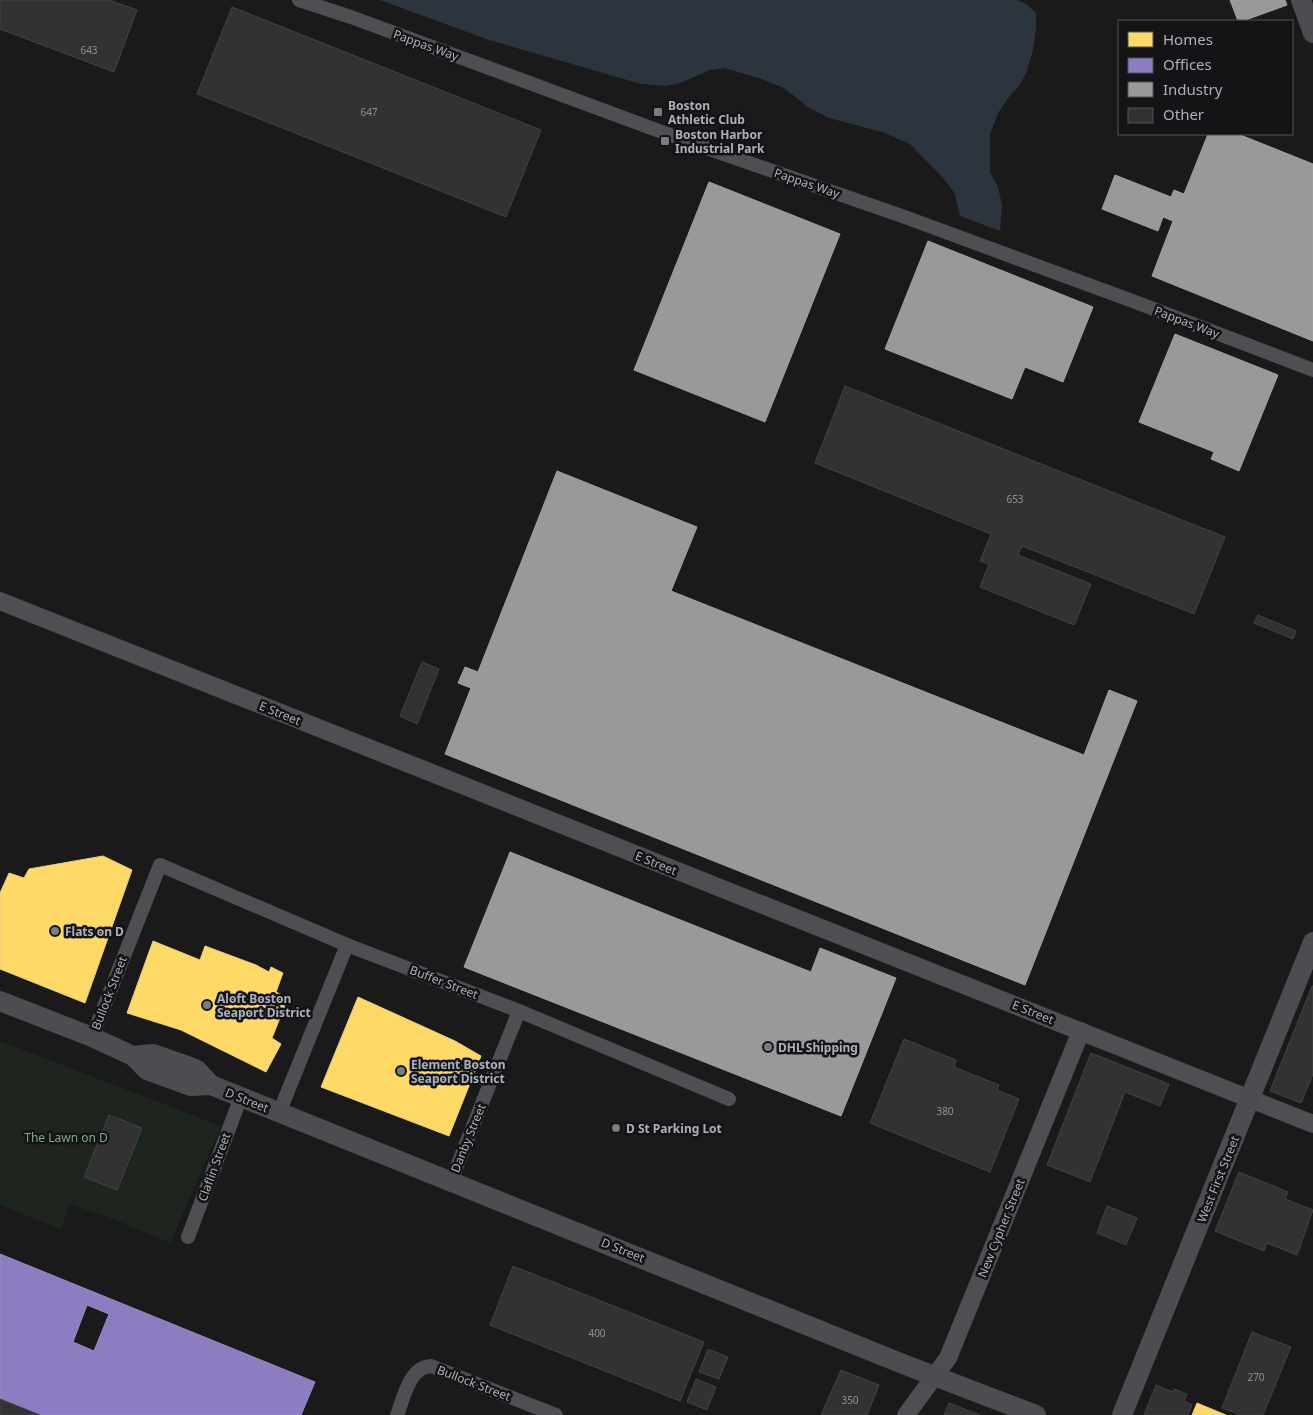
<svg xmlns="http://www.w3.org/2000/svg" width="1313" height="1415" viewBox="0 0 1313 1415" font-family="'Noto Sans',sans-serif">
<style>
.green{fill:#1d251e}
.water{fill:#2c353d}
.homes{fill:#ffd966;stroke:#e6cd80}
.offices{fill:#8e7cc3;stroke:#978cc1;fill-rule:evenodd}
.industry{fill:#999;stroke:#9ea0a3}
.building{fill:#323232;stroke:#424346}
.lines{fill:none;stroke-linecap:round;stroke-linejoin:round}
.minor{stroke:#4e4f53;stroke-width:14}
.tertiary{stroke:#4e4f53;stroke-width:18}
.secondary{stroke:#4d4d51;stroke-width:20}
.poi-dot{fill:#787c83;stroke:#141416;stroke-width:2}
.labels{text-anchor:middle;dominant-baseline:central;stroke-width:5;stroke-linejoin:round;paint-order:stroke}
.number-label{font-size:10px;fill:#8d9099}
.street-label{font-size:12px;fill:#abb0bb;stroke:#141416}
.poi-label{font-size:12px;font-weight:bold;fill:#abb0bb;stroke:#141416;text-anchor:start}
.park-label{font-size:12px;fill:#81a783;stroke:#141416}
</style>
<rect width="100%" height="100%" fill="#1a1a1a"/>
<path class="green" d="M0,1041L221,1126L170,1243L108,1217L70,1204L61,1229L0,1205Z"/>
<path class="water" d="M380,0H1018L1026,4L1036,13V28L1033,50L1026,73L1019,86L1011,94L998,113L990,134V172L998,187L1002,205L1000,231L960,216L954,192L943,178L910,144L882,132L829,118L808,107L784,88L759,78L724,68L710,70L680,83L666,86L641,84L489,40Z"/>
<g class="homes">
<path d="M103,856L132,870L85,1003L0,969V893L9,873L24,878L29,869Z"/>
<path d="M153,941L200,960L205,946L256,965L269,972L271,967L283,973L276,992L288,998L272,1038L281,1044L266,1072L181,1030L127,1013Z"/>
<path d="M358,997L455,1041L481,1056L449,1136L321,1087Z"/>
<path d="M1197,1403L1226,1415H1192Z"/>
</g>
<path class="offices" d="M0,1254L315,1382L301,1415H40L0,1399ZM87,1305L109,1314L94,1351L73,1342Z"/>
<g class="industry">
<path d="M1230,0H1285L1287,5L1243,21H1238Z"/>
<path d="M1208,134H1238L1313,164V341L1152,276L1173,221L1163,217L1158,231L1102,209L1115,175L1171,197L1174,190L1184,194Z"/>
<path d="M709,182L840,234L765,422L634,370Z"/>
<path d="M928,241L1093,307L1063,382L1025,367L1012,399L885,349Z"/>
<path d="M1175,334L1278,375L1239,471L1211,459L1214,452L1139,422Z"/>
<path d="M557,471L697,527L671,591L1084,755L1109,690L1137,701L1025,985L445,754L471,688L458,683L465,667L478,672Z"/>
<path d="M510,852L811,972L820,948L896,978L841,1116L464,967Z"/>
</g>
<g class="building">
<path d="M0,0H109L137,10L114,72L0,29Z"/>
<path d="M232,7L541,130L506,217L197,94Z"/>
<path d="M845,386L1225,537L1194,614L1022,546L1018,555L1091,584L1074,625L980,587L989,564L980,561L991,534L815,463Z"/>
<path d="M1258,615L1296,631L1293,639L1254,623Z"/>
<path d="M422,662L439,669L417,724L400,716Z"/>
<path d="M1312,986H1313V1074L1301,1103L1270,1091Z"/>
<path d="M904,1039L956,1060L954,1067L999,1085L997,1090L1019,1099L990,1172L870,1123Z"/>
<path d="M1091,1053L1169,1084L1160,1106L1125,1092L1090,1182L1047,1165Z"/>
<path d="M109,1115L142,1128L117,1190L84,1177Z"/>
<path d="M1239,1172L1288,1192L1285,1199L1313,1210L1297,1255L1267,1243L1264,1251L1215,1231Z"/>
<path d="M1107,1206L1137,1218L1126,1245L1097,1233Z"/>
<path d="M513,1266L704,1342L680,1401L490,1325Z"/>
<path d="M1252,1332L1291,1347L1263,1415H1241L1222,1408Z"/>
<path d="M708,1349L728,1357L719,1379L699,1372Z"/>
<path d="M841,1370L879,1385L867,1415H821Z"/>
<path d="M696,1379L716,1387L707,1410L687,1402Z"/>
<path d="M1156,1385L1173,1392L1174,1389L1187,1394L1184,1401L1192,1405L1188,1415H1144Z"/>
<path d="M0,1399L40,1415H0Z"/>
<path d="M949,1403L980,1415H944Z"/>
</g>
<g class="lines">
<g class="minor">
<path d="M299,0L351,17L689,142L902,216L1138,303L1313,370"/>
<path d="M92,1037L160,865L347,945L519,1011L729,1099"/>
<path d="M279,1113L347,945"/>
<path d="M451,1181L519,1011"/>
<path d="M188,1237L241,1097"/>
<path d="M397,1415C404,1398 409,1367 431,1366L556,1415"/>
</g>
<g class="tertiary">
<path d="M0,601L1313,1124"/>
<path d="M906,1415L948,1358L1081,1031"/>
</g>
<g class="secondary">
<path d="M1301,0L1313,33"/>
<path d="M0,1001L92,1037L133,1056L147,1070L191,1086L211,1085"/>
<path d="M133,1056L153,1054L190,1067L197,1070L211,1085L903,1364L1036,1415"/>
<path d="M1122,1415L1313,942"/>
</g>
</g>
<g class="poi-dot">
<rect x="653" y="107" width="10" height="10" rx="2.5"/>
<rect x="660" y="136" width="10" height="10" rx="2.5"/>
<circle cx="55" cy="931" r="5"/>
<circle cx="207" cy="1005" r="5"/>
<circle cx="768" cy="1047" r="5"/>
<circle cx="401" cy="1071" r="5"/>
<circle cx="616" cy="1128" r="5"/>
</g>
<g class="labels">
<g class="number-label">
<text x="89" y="50">643</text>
<text x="369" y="112">647</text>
<text x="1015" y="499">653</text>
<text x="945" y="1111">380</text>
<text x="597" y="1333">400</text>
<text x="1256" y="1377">270</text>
<text x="850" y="1400">350</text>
</g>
<g class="street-label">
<text transform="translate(426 45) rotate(20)">Pappas Way</text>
<text transform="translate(807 183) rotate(19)">Pappas Way</text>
<text transform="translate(1187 322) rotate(21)">Pappas Way</text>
<text transform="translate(280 713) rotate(22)">E Street</text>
<text transform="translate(656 863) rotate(22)">E Street</text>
<text transform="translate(444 982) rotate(21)">Buffer Street</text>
<text transform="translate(109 993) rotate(-69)">Bullock Street</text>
<text transform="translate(1033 1012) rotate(22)">E Street</text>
<text transform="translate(247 1100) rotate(22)">D Street</text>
<text transform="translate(468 1138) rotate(-68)">Danby Street</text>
<text transform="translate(214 1167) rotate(-70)">Claflin Street</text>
<text transform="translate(1218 1179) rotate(-68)">West First Street</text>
<text transform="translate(1001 1228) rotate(-68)">New Cypher Street</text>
<text transform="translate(623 1250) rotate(22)">D Street</text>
<text transform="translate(474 1383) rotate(21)">Bullock Street</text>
</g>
<g class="poi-label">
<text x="668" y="105">Boston<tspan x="668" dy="14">Athletic Club</tspan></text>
<text x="675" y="134">Boston Harbor<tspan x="675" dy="14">Industrial Park</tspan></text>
<text x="65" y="931">Flats on D</text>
<text x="217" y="998">Aloft Boston<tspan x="217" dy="14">Seaport District</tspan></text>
<text x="778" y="1047">DHL Shipping</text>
<text x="411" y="1064">Element Boston<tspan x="411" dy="14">Seaport District</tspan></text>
<text x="626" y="1128">D St Parking Lot</text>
</g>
<g class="park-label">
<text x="66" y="1137">The Lawn on D</text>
</g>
</g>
<rect x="1118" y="20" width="175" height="115" fill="#141416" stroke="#505258"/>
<rect x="1128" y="32" width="25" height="15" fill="#ffd966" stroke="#505258"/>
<text x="1163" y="45" font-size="15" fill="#abb0bb">Homes</text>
<rect x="1128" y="58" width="25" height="15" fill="#8e7cc3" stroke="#505258"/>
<text x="1163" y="70" font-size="15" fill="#abb0bb">Offices</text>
<rect x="1128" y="82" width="25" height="15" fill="#999999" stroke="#505258"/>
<text x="1163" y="95" font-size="15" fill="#abb0bb">Industry</text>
<rect x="1128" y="108" width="25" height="15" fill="#323232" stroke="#505258"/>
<text x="1163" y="120" font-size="15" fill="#abb0bb">Other</text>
</svg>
